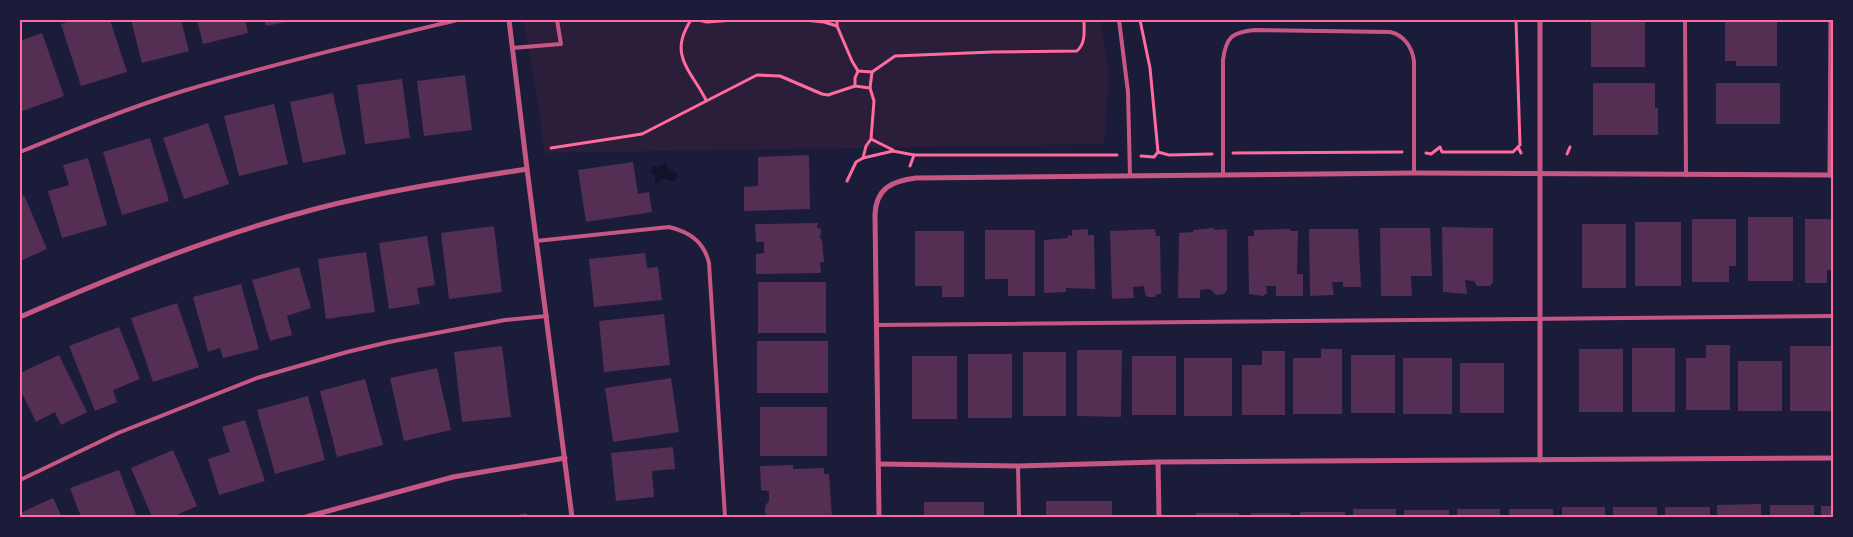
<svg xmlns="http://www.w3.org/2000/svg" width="1853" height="537" viewBox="0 0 1853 537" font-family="'Fira Sans Condensed',sans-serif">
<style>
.green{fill:#2a1e3b}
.water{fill:#12122b}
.building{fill:#542f53}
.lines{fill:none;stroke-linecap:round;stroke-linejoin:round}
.path{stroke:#ff6b9d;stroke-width:3}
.service{stroke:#c65784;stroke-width:4}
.minor{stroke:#c65784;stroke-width:5}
.neatline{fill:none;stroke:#ff6b9d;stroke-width:2}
</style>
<rect width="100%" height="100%" fill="#1b1b3a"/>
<path class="green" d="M523,20H1100L1109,74L1104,144L544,153L538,104Z"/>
<path class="water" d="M665,163L668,168L678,174L675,182L663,179L657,183L655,182V175L651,173L653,166L658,167Z"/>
<g class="building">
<path d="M73,20H110L127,72L81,86L61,24Z"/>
<path d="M131,20H181L189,51L142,63Z"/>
<path d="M197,20H245L248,33L203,44Z"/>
<path d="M264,20H291V21L266,26Z"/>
<rect x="1591" y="20" width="54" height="47"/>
<path d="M1725,20H1777V66H1736V61H1725Z"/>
<path d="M42,33L64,96L20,112V41Z"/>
<path d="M465,75L472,130L424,136L417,81Z"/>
<path d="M402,79L410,138L365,144L357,85Z"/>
<path d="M1593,83H1655V108H1658V135H1593Z"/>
<rect x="1716" y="83" width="64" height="41"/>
<path d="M333,93L346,154L303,163L290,102Z"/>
<path d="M274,104L288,164L239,176L224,116Z"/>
<path d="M208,123L229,184L184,199L163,138Z"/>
<path d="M150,138L169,201L122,215L103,152Z"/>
<path d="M809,155L810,209L744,211V187L758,186V157Z"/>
<path d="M88,158L107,225L62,238L48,191L69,185L63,165Z"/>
<path d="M633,162L638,194L649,192L652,212L586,222L578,170Z"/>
<path d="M24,195L47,249L20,261V197Z"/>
<rect x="1748" y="217" width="45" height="64"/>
<path d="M1692,219H1736V266H1729V282H1692Z"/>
<path d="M1805,219H1833V270H1827V283H1805Z"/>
<rect x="1635" y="222" width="46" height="64"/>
<path d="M818,223L817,228L821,229L820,239H822L824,262H820L821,273L756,274V254L764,253V242H756L755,224Z"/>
<rect x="1582" y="224" width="44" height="64"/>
<path d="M494,226L502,292L449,299L441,233Z"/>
<path d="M1442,227L1493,228V282L1490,286H1477L1474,281L1465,280L1467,294L1443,292Z"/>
<path d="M1214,228L1215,230L1227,229V290L1224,294L1216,295L1210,289L1200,290V298H1178L1179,233L1193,232V230Z"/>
<path d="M1380,228H1430L1432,276H1411L1412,296H1381Z"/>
<path d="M1088,229V235H1094L1095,289L1066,288V292L1044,293V240L1068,238V235L1072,236V230Z"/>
<path d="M1155,229L1156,236H1160L1161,294H1157L1155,297H1148L1145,294L1144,286L1133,287L1134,298L1112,299L1110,231Z"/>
<path d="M1290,229V231H1298L1297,274H1303V296H1276V286H1266L1267,293L1263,296L1249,294L1248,236H1254V230Z"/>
<path d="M1309,229H1358L1361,287H1343V282H1332L1334,295L1310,296Z"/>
<path d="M985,230H1035V296H1008V279H985Z"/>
<path d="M915,231H964V297H942V286H915Z"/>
<path d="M427,236L435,285L417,288L420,304L389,309L379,243Z"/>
<path d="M366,252L375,312L326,319L318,259Z"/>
<path d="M645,253L647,268L658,267L662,300L594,307L589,259Z"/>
<path d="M299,267L311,308L287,316L292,335L270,341L252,280Z"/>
<rect x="758" y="282" width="68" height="51"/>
<path d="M241,284L259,349L223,358L220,348L208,352L193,297Z"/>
<path d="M177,303L199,367L153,382L131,318Z"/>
<path d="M664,314L670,365L604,372L599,321Z"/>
<path d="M119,327L140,379L113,390L117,402L95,411L69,346Z"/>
<rect x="757" y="341" width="71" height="52"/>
<path d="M1706,345H1730V410H1686V358H1706Z"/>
<path d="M502,346L511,417L462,422L454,352Z"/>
<rect x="1790" y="346" width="43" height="65"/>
<rect x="1632" y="348" width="43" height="64"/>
<path d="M1321,349H1342V414H1293V358H1321Z"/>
<rect x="1579" y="349" width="44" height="63"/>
<path d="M1077,350H1122L1121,417L1077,416Z"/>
<path d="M1262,351H1285V415H1242V365H1262Z"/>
<rect x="1023" y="352" width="43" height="64"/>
<rect x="968" y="354" width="44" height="64"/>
<path d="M59,355L87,412L61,425L55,412L36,422L20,389V373Z"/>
<rect x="1351" y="355" width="44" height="58"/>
<rect x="912" y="356" width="45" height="63"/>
<rect x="1132" y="356" width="44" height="59"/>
<rect x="1184" y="358" width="48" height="58"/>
<rect x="1403" y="358" width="49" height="56"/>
<rect x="1738" y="361" width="44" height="50"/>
<rect x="1460" y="363" width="44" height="50"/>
<path d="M437,368L451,430L404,441L390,378Z"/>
<path d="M671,378L679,432L613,442L605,388Z"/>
<path d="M365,379L383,445L337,457L320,391Z"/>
<path d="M308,396L325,460L275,474L257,410Z"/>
<rect x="760" y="407" width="67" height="49"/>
<path d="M245,420L265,481L219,495L208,459L230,452L222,427Z"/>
<path d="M673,447L675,469L652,471L654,497L616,501L611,453Z"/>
<path d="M173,450L197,506L172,517H152L131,468Z"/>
<path d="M793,465V469L824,468V474H829L832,517H769L765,514V506L769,501V491L761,490L760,466Z"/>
<path d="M119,470L137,517H81L70,488Z"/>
<path d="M53,498L62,517H20V513Z"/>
<rect x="1046" y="501" width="66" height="16"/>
<rect x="924" y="502" width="60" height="15"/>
<path d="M1761,504V517H1717V505Z"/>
<rect x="1770" y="505" width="44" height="12"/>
<rect x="1821" y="506" width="12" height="11"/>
<rect x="1562" y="507" width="43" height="10"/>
<rect x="1613" y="507" width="44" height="10"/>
<rect x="1665" y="507" width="45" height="10"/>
<rect x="1353" y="509" width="43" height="8"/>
<rect x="1457" y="509" width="43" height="8"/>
<rect x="1509" y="509" width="44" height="8"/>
<rect x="1404" y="510" width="45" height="7"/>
<rect x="1300" y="512" width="45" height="5"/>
<path d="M527,513V517H512V516Z"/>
<rect x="1196" y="513" width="43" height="4"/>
<rect x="1251" y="513" width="39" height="4"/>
</g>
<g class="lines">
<g class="path">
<path d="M691,20C668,55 690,69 706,100"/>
<path d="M698,20L707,22L734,20"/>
<path d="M805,20L824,22L837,26L852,61L858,71L855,78V86"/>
<path d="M837,20V26"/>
<path d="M1140,20L1150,68L1158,152"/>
<path d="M858,71L872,72"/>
<path d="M871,139L874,101L870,88L872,72L895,56L992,52L1077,51C1086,43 1084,31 1084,20"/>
<path d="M1518,147L1521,153"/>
<path d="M551,148L642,134L757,75L780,76L822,94L828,95L855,86L870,88"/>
<path d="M1233,153L1402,152"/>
<path d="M1426,153L1431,154L1440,147L1442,152H1513L1520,145L1516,20"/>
<path d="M1567,154L1570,147"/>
<path d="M1141,156L1154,157L1158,152L1169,155L1212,154"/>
<path d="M863,158L866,146L871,139L893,150"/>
<path d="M910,166L914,155"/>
<path d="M847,181L856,162L863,158L893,151L914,155H1117"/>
</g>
<g class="service">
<path d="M1119,20L1128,92L1130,176"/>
<path d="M1685,20L1686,175"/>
<path d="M512,48L561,44L557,20"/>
<path d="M20,152C74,130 128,108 183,91C273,64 366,42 457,20"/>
<path d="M1223,175V60C1226,37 1232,32 1255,30L1390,32C1404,35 1412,47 1414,61V173"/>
<path d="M536,241L669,227C690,232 704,242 709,263L725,517"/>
<path d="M876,325L1833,316"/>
<path d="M1018,466L1019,517"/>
<path d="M20,480L118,433L257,378L347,352L389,342L505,320L547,316"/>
</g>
<g class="minor">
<path d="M509,20L527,169L572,517"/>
<path d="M1540,20V460"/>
<path d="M1830,175L1831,20"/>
<path d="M20,317C116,275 213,236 315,209C384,191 456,180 527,169"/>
<path d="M1158,462L1159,517"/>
<path d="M879,464L1018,466L1158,462L1833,458"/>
<path d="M306,517L453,477L565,458"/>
<path d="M879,517L875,215C876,188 892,181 916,178L1414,173L1833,175"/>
</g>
</g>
<rect width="1853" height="537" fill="none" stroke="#1b1b3a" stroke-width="42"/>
<rect x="21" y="21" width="1811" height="495" class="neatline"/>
</svg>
